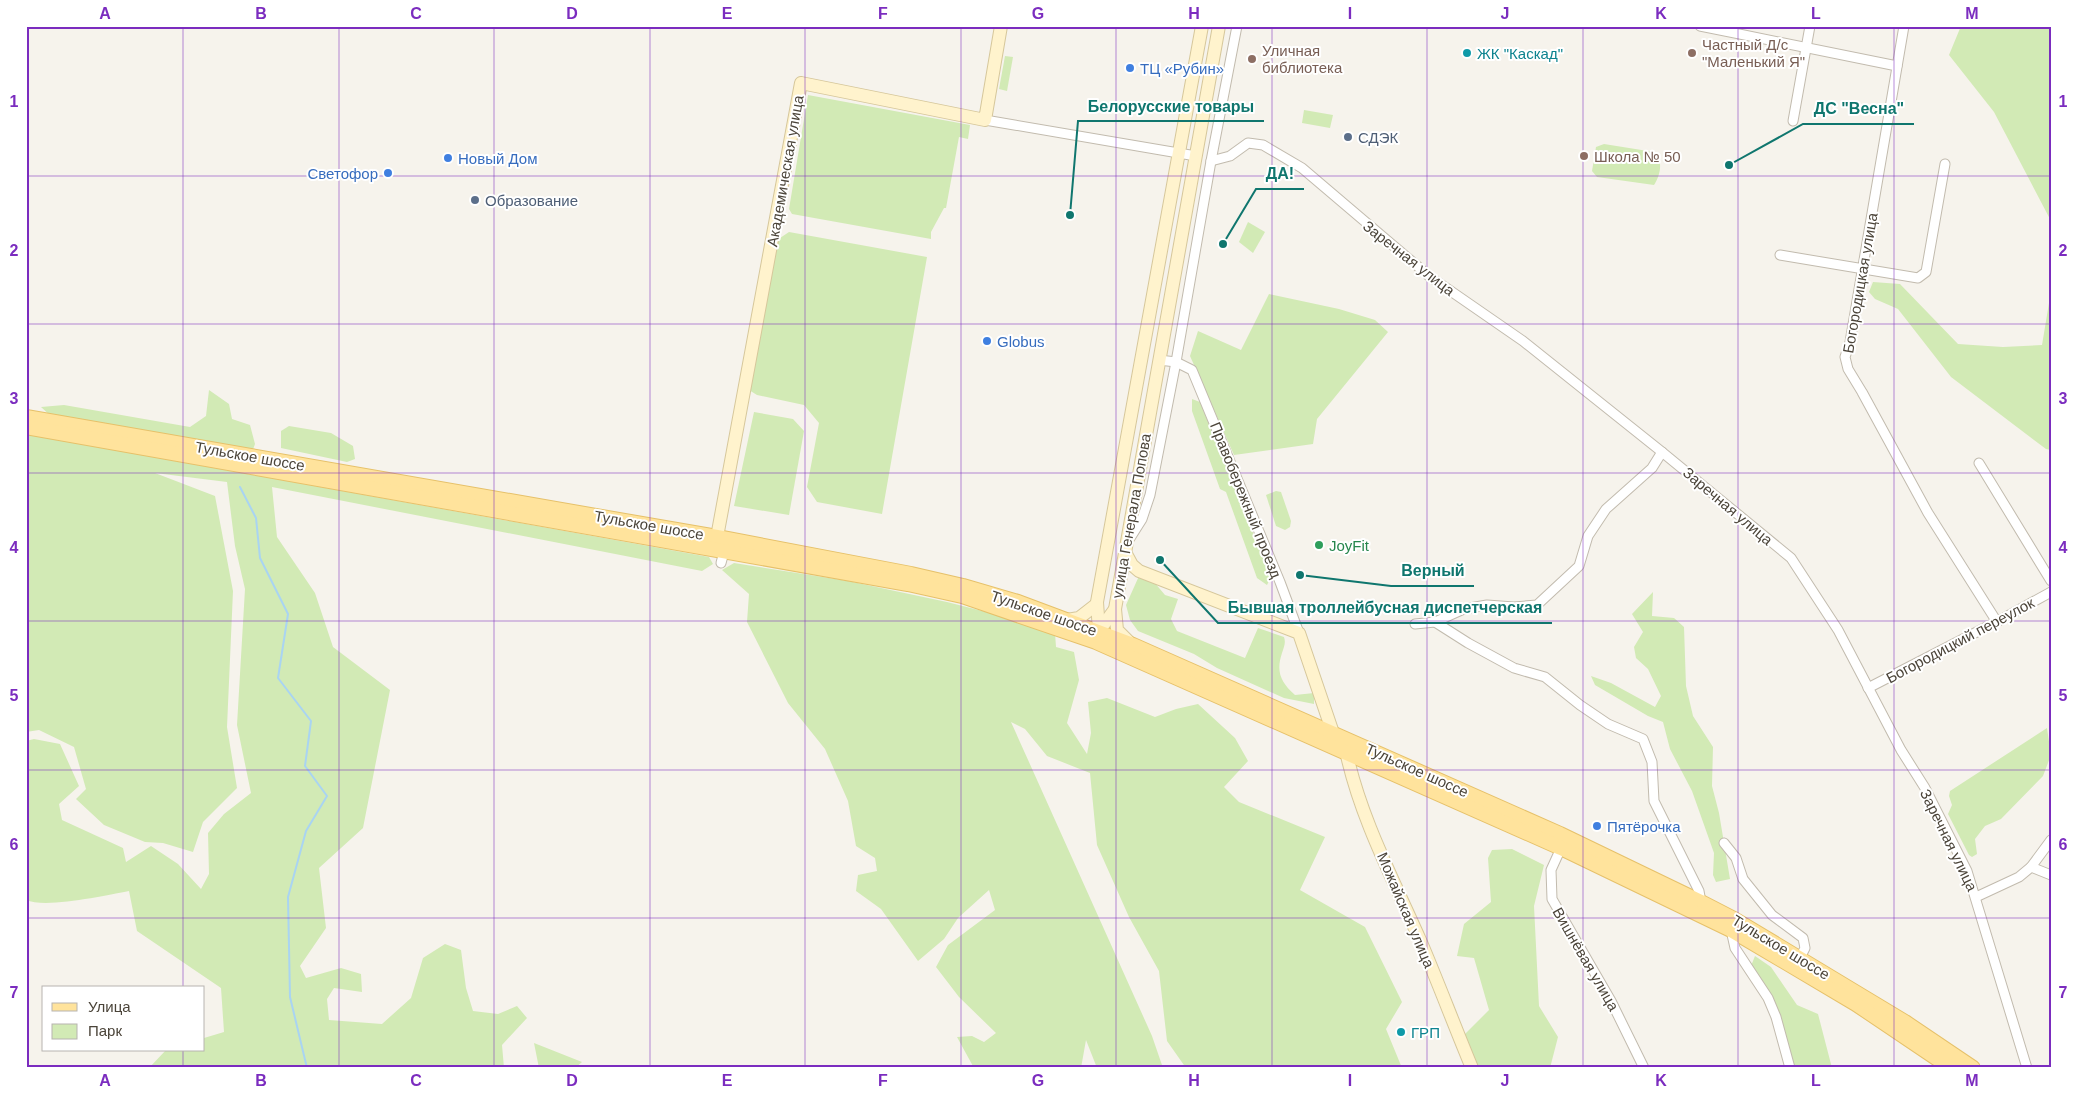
<svg xmlns="http://www.w3.org/2000/svg" width="2077" height="1094" viewBox="0 0 2077 1094" font-family="Helvetica,sans-serif">
<style>
.green{fill:#d2eab5}
.lines{fill:none;stroke-linecap:round;stroke-linejoin:round}
.stream{stroke:#a9d4f2;stroke-width:2}
.street-casing{stroke:#c2bbae;stroke-width:11}
.secondary-casing{stroke:#d6c79b;stroke-width:14}
.primary-casing{stroke:#e6c16a;stroke-width:16}
.street{stroke:#fff;stroke-width:9}
.secondary{stroke:#fff3cd;stroke-width:12}
.primary{stroke:#ffe39c;stroke-width:14}
.grid{fill:none;stroke:#7b2cbf;stroke-width:1;stroke-opacity:0.55}
.culture-dot{fill:#0f9aa8;stroke:#fff;stroke-width:2}
.education-dot{fill:#8d6e63;stroke:#fff;stroke-width:2}
.shop-dot{fill:#3f7fe0;stroke:#fff;stroke-width:2}
.service-dot{fill:#5c6f8a;stroke:#fff;stroke-width:2}
.leisure-dot{fill:#2e9e5b;stroke:#fff;stroke-width:2}
.labels{text-anchor:middle;dominant-baseline:central;stroke-width:4;stroke-linejoin:round;paint-order:stroke}
.education-label{font-size:15px;fill:#785e54;stroke:#fff;text-anchor:start}
.culture-label{font-size:15px;fill:#0d838f;stroke:#fff;text-anchor:start}
.shop-label{font-size:15px;fill:#366cbe;stroke:#fff;text-anchor:start}
.service-label{font-size:15px;fill:#4e5e75;stroke:#fff;text-anchor:start}
.street-label{font-size:15px;fill:#4b4439;stroke:#fff}
.leisure-label{font-size:15px;fill:#27864d;stroke:#fff;text-anchor:start}
.leader{fill:none;stroke:#0f766e;stroke-width:2}
.callout-dot{fill:#0f766e;stroke:#fff;stroke-width:2}
.callout-label{font-size:16px;text-anchor:middle;font-weight:bold;fill:#0f766e;stroke:#fff;stroke-width:4;stroke-linejoin:round;paint-order:stroke}
.neatline{fill:none;stroke:#7b2cbf;stroke-width:2}
.grid-label{font-size:16px;text-anchor:middle;font-weight:bold;fill:#7b2cbf}
</style>
<rect width="100%" height="100%" fill="#f6f3ec"/>
<g class="green">
<path d="M1961,26H2051V221L1994,112L1949,55Z"/>
<path d="M1005,56L1013,57L1007,91L999,89Z"/>
<path d="M808,95L970,125L968,139L959,137L946,208H944L931,232V239L792,214L789,209Z"/>
<path d="M1304,110L1333,115L1330,128L1302,123Z"/>
<path d="M1604,144L1654,152C1664,160 1660,176 1654,185L1597,177L1592,171L1596,147Z"/>
<path d="M1248,222L1265,232L1253,253L1239,242Z"/>
<path d="M789,232L927,257L882,514L817,502L807,487L819,423L804,405L757,395L749,390L777,240Z"/>
<path d="M1873,282L1900,284L1958,344L2003,347L2042,345L2051,291V450L2046,449L1951,377L1898,309L1875,299L1869,292Z"/>
<path d="M1269,294L1339,309L1375,320L1388,332L1317,419L1313,444L1234,455L1190,356L1198,331L1241,350Z"/>
<path d="M209,390L229,404L232,419L250,425L255,444L252,452L52,417L41,407L64,405L190,427L206,416Z"/>
<path d="M1192,399L1200,402L1271,577L1267,585L1257,578L1226,492L1220,489L1192,411Z"/>
<path d="M754,412L793,419L804,431L789,515L734,506Z"/>
<path d="M289,426L331,433L353,446L355,459L347,462L281,448V431Z"/>
<path d="M26,434L709,557L713,564L702,571L272,487L277,537L315,593L333,647L390,690L363,828L319,868L326,928L300,966L306,978L341,968L361,974L362,992L334,988L327,999L329,1020L382,1024L411,998L423,958L445,944L461,950L466,988L473,1011L498,1014L517,1006L527,1018L502,1045L504,1068H149L166,1050H204V1038L224,1032L221,988L137,931L129,891C106,895 46,909 26,900V741L34,739L60,744L79,786L59,804L62,820L123,848L126,862L151,846L178,864L201,889L209,874L208,833L224,814L251,793L237,725L245,589L235,546L227,482L155,473L215,496L233,591L227,727L237,788L203,822L193,852L163,843L145,842L104,825L76,799L86,789L74,747L39,730L26,732Z"/>
<path d="M1276,491L1281,492L1291,521L1290,527L1285,530L1276,526L1266,495Z"/>
<path d="M734,563L848,581L947,602L1006,617L1055,633L1056,647L1074,652L1079,680L1067,723L1087,754L1091,733L1088,702L1107,698L1155,717L1176,709L1198,704L1235,738L1248,761L1224,787L1239,802L1325,837L1300,890L1365,927L1402,1002L1386,1029L1402,1068H1186L1167,1041L1159,971L1129,917L1097,845L1090,773L1047,756L1025,729L1011,722L1152,1036L1163,1068H1097L1086,1040L1081,1068H974L957,1037L972,1036L984,1042L996,1033L959,997L936,967L948,945L995,910L989,890L958,918L944,939L918,961L881,909L856,891L858,875L877,871L875,858L856,846L848,801L825,749L788,703L747,622L749,594L722,570Z"/>
<path d="M1139,576L1154,582L1165,595L1178,599L1171,619L1177,631L1245,658L1258,628L1284,637C1286,643 1284,647 1282,653C1276,671 1280,682 1295,695L1314,693V704L1284,698L1217,668L1194,654L1138,631L1130,620L1126,605Z"/>
<path d="M1653,592L1652,616L1674,618L1684,627L1686,686L1693,716L1713,747L1712,786L1719,813L1730,879L1716,882L1713,875L1714,853L1692,791L1670,749L1663,722L1648,716L1595,685L1591,676L1611,683L1655,707L1661,696L1648,669L1636,658L1634,647L1643,632L1632,614Z"/>
<path d="M2047,728L2051,755L2043,776L2001,819L1985,826L1975,839L1977,854L1972,857L1969,855L1948,814L1952,805L1949,796L1950,791Z"/>
<path d="M1512,849L1544,865L1534,906L1539,1006L1558,1037L1550,1068H1477L1462,1037L1489,1010L1474,958L1457,956L1464,924L1491,902L1488,858L1492,850Z"/>
<path d="M1755,956L1771,967L1797,1005L1818,1014L1832,1068H1795L1780,1015L1751,966Z"/>
<path d="M534,1043L582,1062L575,1068H539Z"/>
</g>
<g class="lines">
<path class="stream" d="M240,487L256,518L260,558L288,614L278,678L311,721L305,766L327,796L306,831L288,897L290,997L307,1068"/>
<g class="street-casing">
<g id="street">
<path d="M1700,26L1897,66"/>
<path d="M1904,26L1850,342L1845,357L1848,369L1862,392L1928,513L1997,622"/>
<path d="M985,120L1196,156"/>
<path d="M1793,121L1810,26"/>
<path d="M1211,161L1230,156L1248,143L1263,145L1302,168L1429,276L1523,341L1662,452L1791,558L1838,630L1901,750L1925,788L1967,871L2027,1068"/>
<path d="M1780,255L1918,278L1926,272L1945,164"/>
<path d="M1159,360L1176,362L1192,370L1280,582L1299,633"/>
<path d="M1979,463L2051,581"/>
<path d="M1130,538L1142,519L1150,495L1176,362L1211,161L1237,26"/>
<path d="M721,563L724,552"/>
<path d="M1435,622L1468,643L1514,668L1545,677L1580,705L1608,724L1643,739L1652,762L1654,801L1699,891L1701,902"/>
<path d="M1415,624L1435,622L1464,609L1487,605L1514,607L1537,605L1579,566L1588,536L1606,509L1652,468L1662,452"/>
<path d="M1868,688L2002,619L2051,592"/>
<path d="M1724,843L1736,858L1743,879L1772,915L1803,938L1805,948L1800,958"/>
<path d="M1561,848L1551,870L1552,899L1611,1001L1644,1068"/>
<path d="M2031,867L2051,875"/>
<path d="M1976,897L2019,877L2031,867L2051,840"/>
<path d="M1731,930L1735,948L1768,998L1776,1017L1790,1068"/>
</g>
</g>
<g class="secondary-casing">
<g id="secondary">
<path d="M717,537L801,83L985,120L1001,26"/>
<path d="M1125,552L1132,565L1139,571L1299,633L1333,733"/>
<path d="M1115,609L1117,630L1130,643"/>
<path d="M1067,620L1079,618L1097,604"/>
<path d="M1099,631L1115,609L1219,26"/>
<path d="M1099,631L1097,602L1202,26"/>
<path d="M1346,751C1360,817 1393,879 1420,940C1438,982 1454,1025 1472,1068"/>
</g>
</g>
<g class="primary-casing">
<g id="primary">
<path d="M26,417L717,537L911,574L963,586L1018,602L1133,645L1560,834L1701,902L1734,919L1905,1022L1973,1068"/>
<path d="M26,427L908,584L962,596L1096,642L1561,848L1731,930L1856,1004L1951,1068"/>
</g>
</g>
<use href="#street" class="street"/>
<use href="#secondary" class="secondary"/>
<use href="#primary" class="primary"/>
</g>
<path class="grid" d="M183,26V988M339,26V1068M494,26V1068M650,26V1068M805,26V1068M961,26V1068M1116,26V1068M1272,26V1068M1427,26V1068M1583,26V1068M1738,26V1068M1894,26V1068M26,176H2051M26,324H2051M26,473H2051M26,621H2051M26,770H2051M26,918H2051M183,1050V1068"/>
<g class="culture-dot">
<circle cx="1467" cy="53" r="5"/>
<circle cx="1401" cy="1032" r="5"/>
</g>
<g class="education-dot">
<circle cx="1692" cy="53" r="5"/>
<circle cx="1252" cy="59" r="5"/>
<circle cx="1584" cy="156" r="5"/>
</g>
<g class="shop-dot">
<circle cx="1130" cy="68" r="5"/>
<circle cx="448" cy="158" r="5"/>
<circle cx="388" cy="173" r="5"/>
<circle cx="987" cy="341" r="5"/>
<circle cx="1597" cy="826" r="5"/>
</g>
<g class="service-dot">
<circle cx="1348" cy="137" r="5"/>
<circle cx="475" cy="200" r="5"/>
</g>
<circle class="leisure-dot" cx="1319" cy="545" r="5"/>
<g class="labels">
<g class="education-label">
<text x="1702" y="44">Частный Д/с<tspan x="1702" dy="17">"Маленький Я"</tspan></text>
<text x="1262" y="50">Уличная<tspan x="1262" dy="17">библиотека</tspan></text>
<text x="1594" y="156">Школа № 50</text>
</g>
<g class="culture-label">
<text x="1477" y="53">ЖК "Каскад"</text>
<text x="1411" y="1032">ГРП</text>
</g>
<g class="shop-label">
<text x="1140" y="68">ТЦ «Рубин»</text>
<text x="458" y="158">Новый Дом</text>
<text x="378" y="173" text-anchor="end">Светофор</text>
<text x="997" y="341">Globus</text>
<text x="1607" y="826">Пятёрочка</text>
</g>
<g class="service-label">
<text x="1358" y="137">СДЭК</text>
<text x="485" y="200">Образование</text>
</g>
<g class="street-label">
<text transform="translate(785 171) rotate(-80)">Академическая улица</text>
<text transform="translate(1409 258) rotate(38)">Заречная улица</text>
<text transform="translate(1860 283) rotate(-80)">Богородицкая улица</text>
<text transform="translate(250 456) rotate(10)">Тульское шоссе</text>
<text transform="translate(1246 500) rotate(68)">Правобережный проезд</text>
<text transform="translate(1728 506) rotate(40)">Заречная улица</text>
<text transform="translate(1131 516) rotate(-80)">улица Генерала Попова</text>
<text transform="translate(649 525) rotate(10)">Тульское шоссе</text>
<text transform="translate(1044 613) rotate(19)">Тульское шоссе</text>
<text transform="translate(1960 640) rotate(-28)">Богородицкий переулок</text>
<text transform="translate(1417 770) rotate(24)">Тульское шоссе</text>
<text transform="translate(1949 840) rotate(64)">Заречная улица</text>
<text transform="translate(1406 910) rotate(67)">Можайская улица</text>
<text transform="translate(1781 947) rotate(31)">Тульское шоссе</text>
<text transform="translate(1586 959) rotate(60)">Вишнёвая улица</text>
</g>
<g class="leisure-label">
<text x="1329" y="545">JoyFit</text>
</g>
</g>
<path class="leader" d="M1070 215L1078 121H1264M1729 165L1803 124H1914M1223 244L1256 189H1304M1300 575L1391 586H1474M1160 560L1218 623H1552"/>
<g class="callout-dot">
<circle cx="1070" cy="215" r="5"/>
<circle cx="1729" cy="165" r="5"/>
<circle cx="1223" cy="244" r="5"/>
<circle cx="1300" cy="575" r="5"/>
<circle cx="1160" cy="560" r="5"/>
</g>
<g class="callout-label">
<text x="1171" y="112">Белорусские товары</text>
<text x="1859" y="114">ДС "Весна"</text>
<text x="1280" y="179">ДА!</text>
<text x="1433" y="576">Верный</text>
<text x="1385" y="613">Бывшая троллейбусная диспетчерская</text>
</g>
<rect width="2077" height="1094" fill="none" stroke="#ffffff" stroke-width="55"/>
<rect x="42" y="986" width="162" height="65" fill="#ffffff" stroke="#b7b4b0"/>
<rect x="52" y="1003" width="25" height="8" fill="#ffe39c" stroke="#b7b4b0"/>
<text x="88" y="1012" font-size="15" fill="#4b4439">Улица</text>
<rect x="52" y="1024" width="25" height="15" fill="#d2eab5" stroke="#b7b4b0"/>
<text x="88" y="1036" font-size="15" fill="#4b4439">Парк</text>
<rect x="28" y="28" width="2022" height="1038" class="neatline"/>
<g class="grid-label">
<text x="105" y="19">A</text>
<text x="261" y="19">B</text>
<text x="416" y="19">C</text>
<text x="572" y="19">D</text>
<text x="727" y="19">E</text>
<text x="883" y="19">F</text>
<text x="1038" y="19">G</text>
<text x="1194" y="19">H</text>
<text x="1350" y="19">I</text>
<text x="1505" y="19">J</text>
<text x="1661" y="19">K</text>
<text x="1816" y="19">L</text>
<text x="1972" y="19">M</text>
<text x="14" y="107">1</text>
<text x="2063" y="107">1</text>
<text x="14" y="256">2</text>
<text x="2063" y="256">2</text>
<text x="14" y="404">3</text>
<text x="2063" y="404">3</text>
<text x="14" y="553">4</text>
<text x="2063" y="553">4</text>
<text x="14" y="701">5</text>
<text x="2063" y="701">5</text>
<text x="14" y="850">6</text>
<text x="2063" y="850">6</text>
<text x="14" y="998">7</text>
<text x="2063" y="998">7</text>
<text x="105" y="1086">A</text>
<text x="261" y="1086">B</text>
<text x="416" y="1086">C</text>
<text x="572" y="1086">D</text>
<text x="727" y="1086">E</text>
<text x="883" y="1086">F</text>
<text x="1038" y="1086">G</text>
<text x="1194" y="1086">H</text>
<text x="1350" y="1086">I</text>
<text x="1505" y="1086">J</text>
<text x="1661" y="1086">K</text>
<text x="1816" y="1086">L</text>
<text x="1972" y="1086">M</text>
</g>
</svg>
